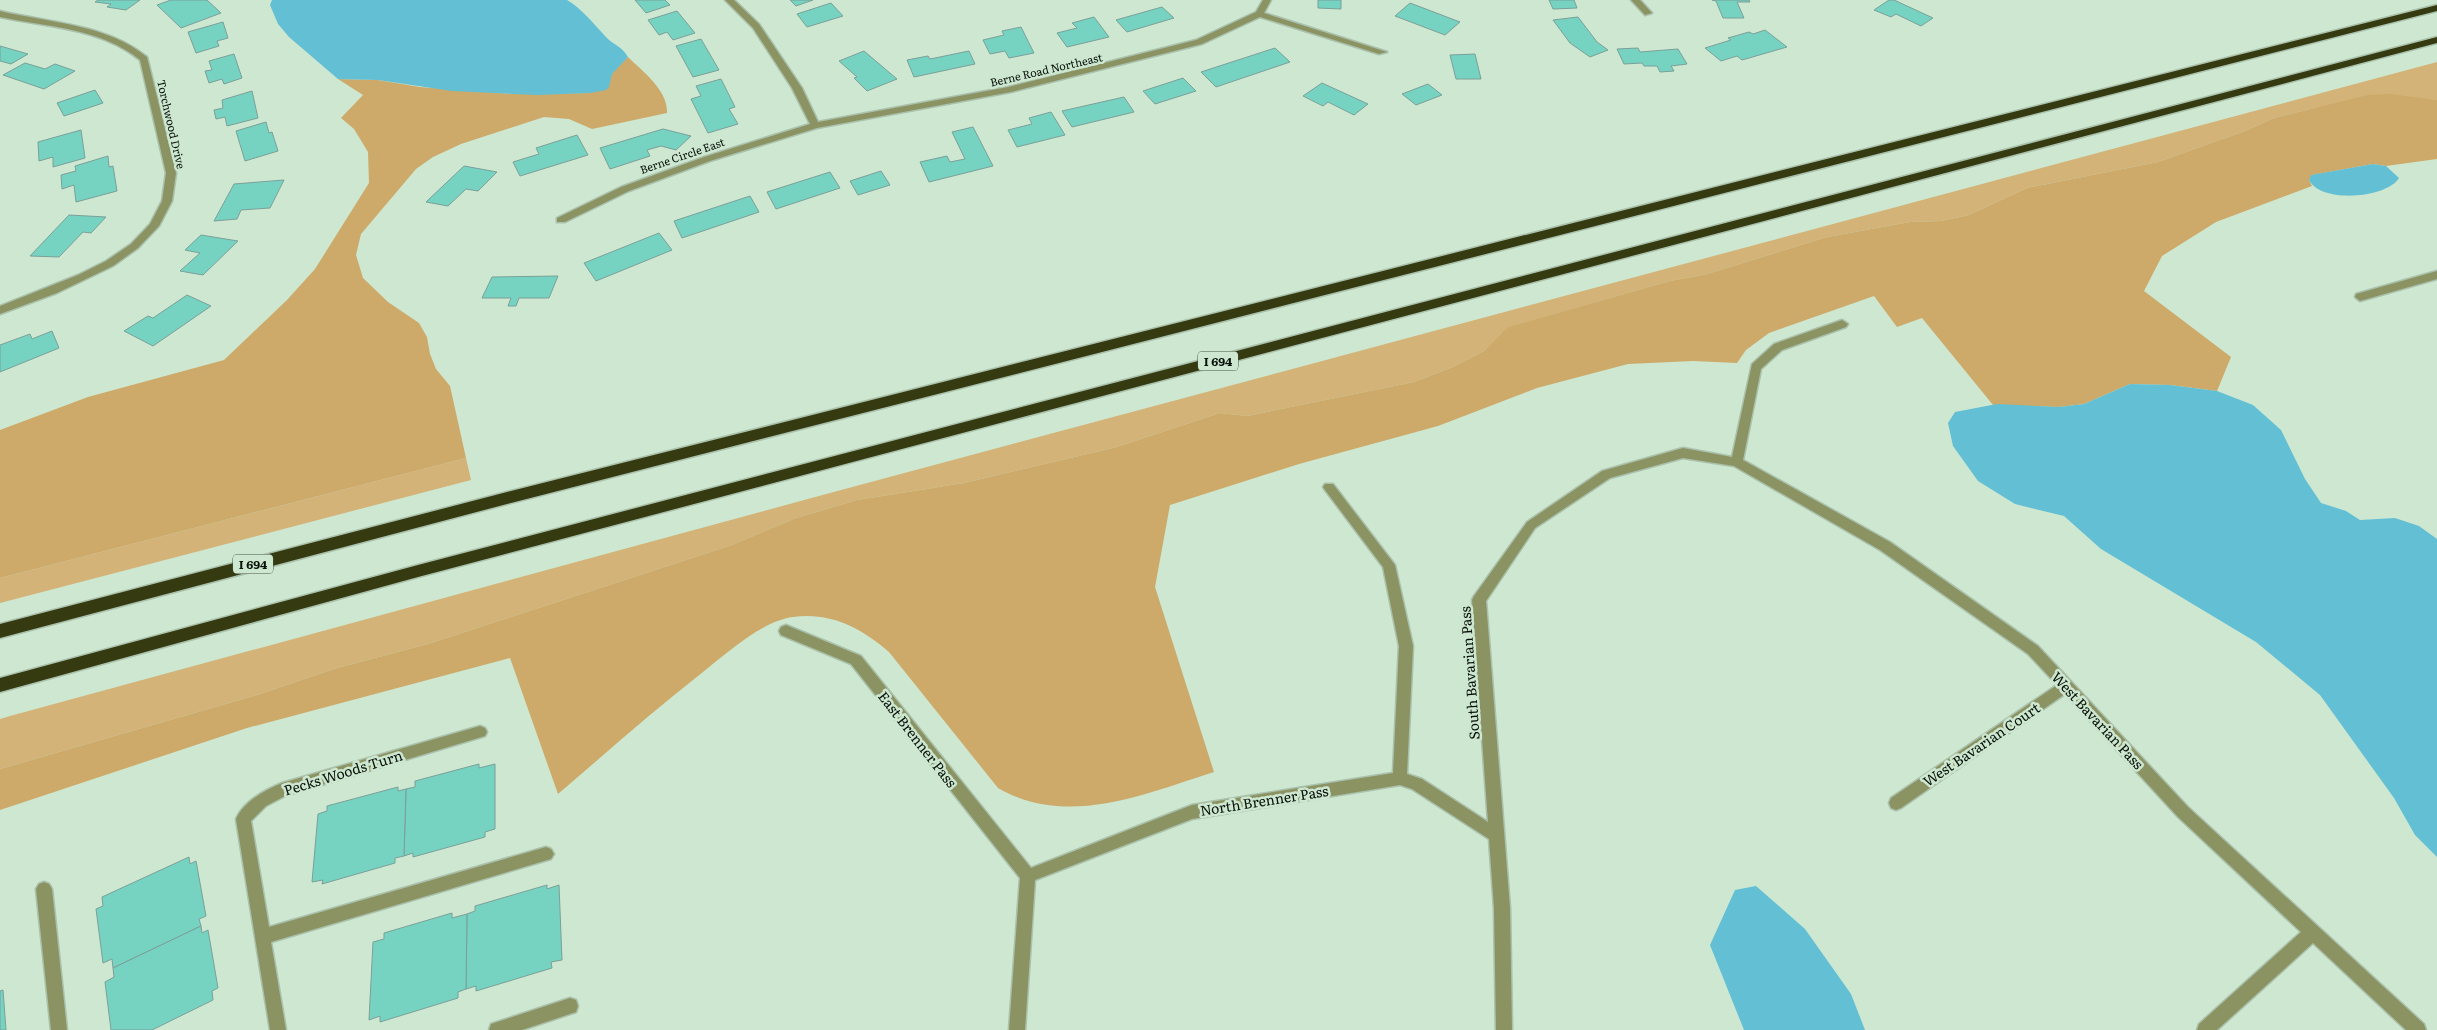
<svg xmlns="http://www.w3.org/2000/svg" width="2437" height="1030" viewBox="0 0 2437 1030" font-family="Literata,serif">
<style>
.green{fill:#d3b377}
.forest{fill:#cdaa6a}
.water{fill:#63bfd4}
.building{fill:#76d3c2;stroke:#7ba098}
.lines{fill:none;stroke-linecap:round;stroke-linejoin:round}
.street-casing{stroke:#aac1ac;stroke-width:3}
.highway-casing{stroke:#aac1ac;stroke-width:3}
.street{fill:#8c9363;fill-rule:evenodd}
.highway{fill:#353a11;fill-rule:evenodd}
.labels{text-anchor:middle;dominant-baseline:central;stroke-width:5;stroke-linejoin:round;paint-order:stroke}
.far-street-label{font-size:11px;fill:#09120a;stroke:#cde7d0}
.shield{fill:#cde7d0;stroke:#445245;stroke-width:1}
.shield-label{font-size:12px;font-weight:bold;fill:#09120a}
.street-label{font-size:14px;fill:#09120a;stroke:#cde7d0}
</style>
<rect width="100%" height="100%" fill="#cde7d0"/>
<g class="green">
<path d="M2437,62V100L2420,99L2315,108L2274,118L2245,131L2158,162L2027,188L1969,215L1941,221L1910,222L1827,237L1707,274L1670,281L1509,327L1484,351L1453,367L1414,382L1247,416L1220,413L1117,447L964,483L857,500L796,518L732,545L428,644L337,668L257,695L0,769V719L10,716L830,493Z"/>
<path d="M466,458L471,480L0,603V578Z"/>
</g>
<g class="forest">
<path d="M628,57C643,72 668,90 667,113L592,129L569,119L544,117L461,144L433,157L416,169L361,234L356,255L363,278L388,302L419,323L427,337L430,354L436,369L450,386L466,458L0,578V430L88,397L224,360L287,300L315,269L369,183L368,152L354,129L341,118L363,95L338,79L378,80L420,87L512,94L590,93Z"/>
<path d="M2390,94L2437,100V159L2386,166L2373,164L2312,175L2309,180L2312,186L2216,222L2162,256L2144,291L2231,357L2217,391L2170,385L2130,384L2084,404L2059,407L1993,405L1922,318L1897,327L1874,296L1769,333L1746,350L1737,363L1693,361L1628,364L1537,388L1438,426L1299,464L1170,505L1155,587L1214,772C1145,794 1067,828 998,788L889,652C861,628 831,612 793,617C762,621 727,653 703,672C653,711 606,753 558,794L510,658L247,728L0,810V769L257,695L337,668L428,644L732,545L796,518L857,500L964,483L1117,447L1220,413L1247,416L1414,382L1453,367L1484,351L1508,327L1670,281L1707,274L1827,237L1910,222L1941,221L1969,215L2027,188L2158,162L2245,131L2274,118L2368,95Z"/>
</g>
<g class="water">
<path d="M272,0H567C582,9 593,23 605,36C613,45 621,45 628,57L612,74L609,87L606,90L590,93L537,95L452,91L378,80L338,79L289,37L278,24L270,5Z"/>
<path d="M2373,164L2386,166L2399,178C2387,198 2321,204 2309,180L2311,175Z"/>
<path d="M2130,384L2170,385L2217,391L2253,405L2281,430L2305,479L2321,503L2346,511L2360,520L2395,518L2419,526L2437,539V857L2415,835L2394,798L2320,695L2256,642L2101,549L2064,516L2015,504L1978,481L1953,446L1948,423L1955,412L1997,404L2059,407L2084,404Z"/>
<path d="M1756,886L1805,929L1851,994L1865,1030H1744L1710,945L1735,890Z"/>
</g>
<g class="building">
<path d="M98,0H140L126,10L107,7L111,4L95,2Z"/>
<path d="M171,0H207L221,13L181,28L157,5Z"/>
<path d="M635,0H665L670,5L646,13Z"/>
<path d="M790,0H813L796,6Z"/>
<path d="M1318,0H1341V9L1318,8Z"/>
<path d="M1549,0H1574L1577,8L1553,9Z"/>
<path d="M1749,0L1750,2H1737L1744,18H1723L1716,1L1712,0Z"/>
<path d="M1889,0H1894L1933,18L1921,26L1896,14L1891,17L1874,10Z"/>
<path d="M831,3L843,16L807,27L797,14Z"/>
<path d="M1410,3L1460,22L1445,35L1395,16Z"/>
<path d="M1162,7L1174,18L1127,32L1116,20Z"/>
<path d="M677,11L695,33L673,40L667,32L659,35L648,20Z"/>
<path d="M1094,17L1109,37L1067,47L1057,33L1077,28L1072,23Z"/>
<path d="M1578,17L1597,42L1608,50L1590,57L1570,43L1553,20Z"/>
<path d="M223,22L228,38L217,41L219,46L196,53L188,32Z"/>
<path d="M1021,27L1034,53L1009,58L1005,51L990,54L983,40L1004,35L1002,31Z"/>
<path d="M1765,30L1787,47L1742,60L1737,56L1721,61L1705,48L1731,40L1728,38L1749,32L1753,34Z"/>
<path d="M701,39L719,70L693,77L676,46Z"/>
<path d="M0,46L28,54L11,64L0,61Z"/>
<path d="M1275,48L1290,62L1216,87L1201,72Z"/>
<path d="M1638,48L1640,52L1678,49L1687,64L1671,66L1674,71L1660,72L1657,66H1644L1642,63L1624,64L1617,49Z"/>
<path d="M864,51L897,79L867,91L854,78L857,77L839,61Z"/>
<path d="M969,51L975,64L914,77L907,60L928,56L930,59Z"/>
<path d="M234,54L242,78L224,84L222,79L209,83L205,71L212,70L209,61Z"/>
<path d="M1475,54L1481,79H1456L1450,55Z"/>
<path d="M25,63L45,69L55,64L75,71L44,89L3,75Z"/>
<path d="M1183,78L1196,91L1155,104L1143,91Z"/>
<path d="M721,79L735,107L729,109L738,124L708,133L691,99L701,96L696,86Z"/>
<path d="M1322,83L1368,104L1354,115L1328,102L1323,106L1303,96Z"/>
<path d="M1428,84L1442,95L1416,105L1402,94Z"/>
<path d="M95,90L103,103L64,116L57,103Z"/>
<path d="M252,91L258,118L227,126L225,117L216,119L214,110L223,108L222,100Z"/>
<path d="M1124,97L1134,112L1072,127L1062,111Z"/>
<path d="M1051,112L1065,135L1017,147L1008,130L1032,124L1029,118Z"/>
<path d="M266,122L269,133L272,132L278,151L245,161L236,131Z"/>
<path d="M973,127L993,166L929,182L920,162L947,156L950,162L965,159L952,132Z"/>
<path d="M663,129L691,136L676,150L661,146L647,150L650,156L610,169L600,148Z"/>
<path d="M81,130L85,158L53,167V157L39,161L38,142Z"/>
<path d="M577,135L588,155L520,176L513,162L539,154L536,148Z"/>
<path d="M108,156L109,167L113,166L117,191L76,202L74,185L62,189L61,175L76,171L75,166Z"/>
<path d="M464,166L497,172L478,191L466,189L448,206L426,202Z"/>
<path d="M881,171L890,185L858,195L850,181Z"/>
<path d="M830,172L840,188L776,209L767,192Z"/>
<path d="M284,180L270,208L241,210L237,219L214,221L234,184Z"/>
<path d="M750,196L759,212L682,238L674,221Z"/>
<path d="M69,215L106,217L91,233L83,232L59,257L30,256Z"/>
<path d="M659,233L672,250L596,281L584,263Z"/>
<path d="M201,235L238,241L203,275L180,271L200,253L185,250Z"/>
<path d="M558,276L549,298H519L516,306H508L511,298H482L492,277Z"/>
<path d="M187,295L211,306L153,346L124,331L148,316L153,318Z"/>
<path d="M52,331L59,348L0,372V345L30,334L32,339Z"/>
<path d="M479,764V768L495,764V829L485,832V837L413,857V853L404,856L406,789L415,787V781Z"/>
<path d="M398,787V791L406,789L404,856L395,858V863L322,884L323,880L312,882L318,814L327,811V806Z"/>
<path d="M189,857L190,864L196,861L206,916L199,919L201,926L113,968L112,959L103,963L96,909L103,906L102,897Z"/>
<path d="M547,885V889L559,885L562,960L551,962L552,968L476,991V986L466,989L467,914L475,911V906Z"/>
<path d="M452,913V918L467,914L466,989L458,992V998L380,1022V1016L369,1020L373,942L384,939V933Z"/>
<path d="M201,926L202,933L208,930L218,988L212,991L213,1000L152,1030H111L105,982L114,977L113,968Z"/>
<path d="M3,990L6,1030H0V991Z"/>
</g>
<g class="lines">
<g class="street-casing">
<g id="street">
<path d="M725,0H734L759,24L802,88L818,122L1008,87L1196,40L1256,12L1263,0H1271L1264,13L1387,52L1379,54L1260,17L1202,44L1011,92L817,128L710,161L629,191L565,222H557V218L621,187L704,157L810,124L792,88L753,28Z"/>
<path d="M1631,0H1640L1652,13L1645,15Z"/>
<path d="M0,11C50,23 107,24 147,57L176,173L172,201L159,226L138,248L113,266L57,293L0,314V306L78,275L106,261L131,244L150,224L162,201L166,173L140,60C101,28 47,27 0,17Z"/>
<path d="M2437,271V279L2360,301L2355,297L2356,294Z"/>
<path d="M1842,320L1848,324L1846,327L1782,350L1761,369L1743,460L1890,542L2038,646L2188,807L2424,1024L2426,1030H2406L2313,943L2217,1030H2197L2199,1024L2301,932L2178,817L2065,694L1901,808L1896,810L1891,808L1889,803L1891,798L2057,685L2028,654L1880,550L1734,466L1683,458L1610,478L1535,528L1486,601L1510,908L1512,1030H1496L1494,908L1489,839L1412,789L1400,785L1192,819L1035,880L1025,1030H1009L1020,878L851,664L781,635L779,631L781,627L786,625L861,656L1031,868L1192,805L1393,773L1399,646L1383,567L1325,490L1323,487L1325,484H1333L1395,565L1413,646L1407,774L1422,779L1488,822L1472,600L1474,596L1527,522L1602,471L1683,448L1732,457L1752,364L1774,344Z"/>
<path d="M480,726L485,728L487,732L485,736L285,796L266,806L251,821L269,927L546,847L551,849L554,854L551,859L271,942L286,1030H270L236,819C243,802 265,790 282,783Z"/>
<path d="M44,882L49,884L52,889L67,1030H51L36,889L39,884Z"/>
<path d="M570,998L576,1000L578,1006L576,1012L522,1030H489L491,1024L497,1022Z"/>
</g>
</g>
<g class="highway-casing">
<g id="highway">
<path d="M2437,5V11L507,504L0,638V624L507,492Z"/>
<path d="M2437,37V43L418,577L0,692V678L418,565Z"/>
</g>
</g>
<use href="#street" class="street"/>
<use href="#highway" class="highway"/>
</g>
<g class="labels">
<g class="far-street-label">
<text transform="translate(1046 69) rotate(-13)">Berne Road Northeast</text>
<text transform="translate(172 124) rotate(77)">Torchwood Drive</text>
<text transform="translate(682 155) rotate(-19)">Berne Circle East</text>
</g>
<g class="shield">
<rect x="1198" y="351.5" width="40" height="19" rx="4"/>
<rect x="233" y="554.5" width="40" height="19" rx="4"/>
</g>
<g class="shield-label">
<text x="1218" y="361">I 694</text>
<text x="253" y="564">I 694</text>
</g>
<g class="street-label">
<text transform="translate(1469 673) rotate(-94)">South Bavarian Pass</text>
<text transform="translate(2098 720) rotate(47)">West Bavarian Pass</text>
<text transform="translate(918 739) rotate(52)">East Brenner Pass</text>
<text transform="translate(1981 744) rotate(-34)">West Bavarian Court</text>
<text transform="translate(343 772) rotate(-17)">Pecks Woods Turn</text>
<text transform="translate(1264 800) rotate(-9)">North Brenner Pass</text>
</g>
</g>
</svg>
